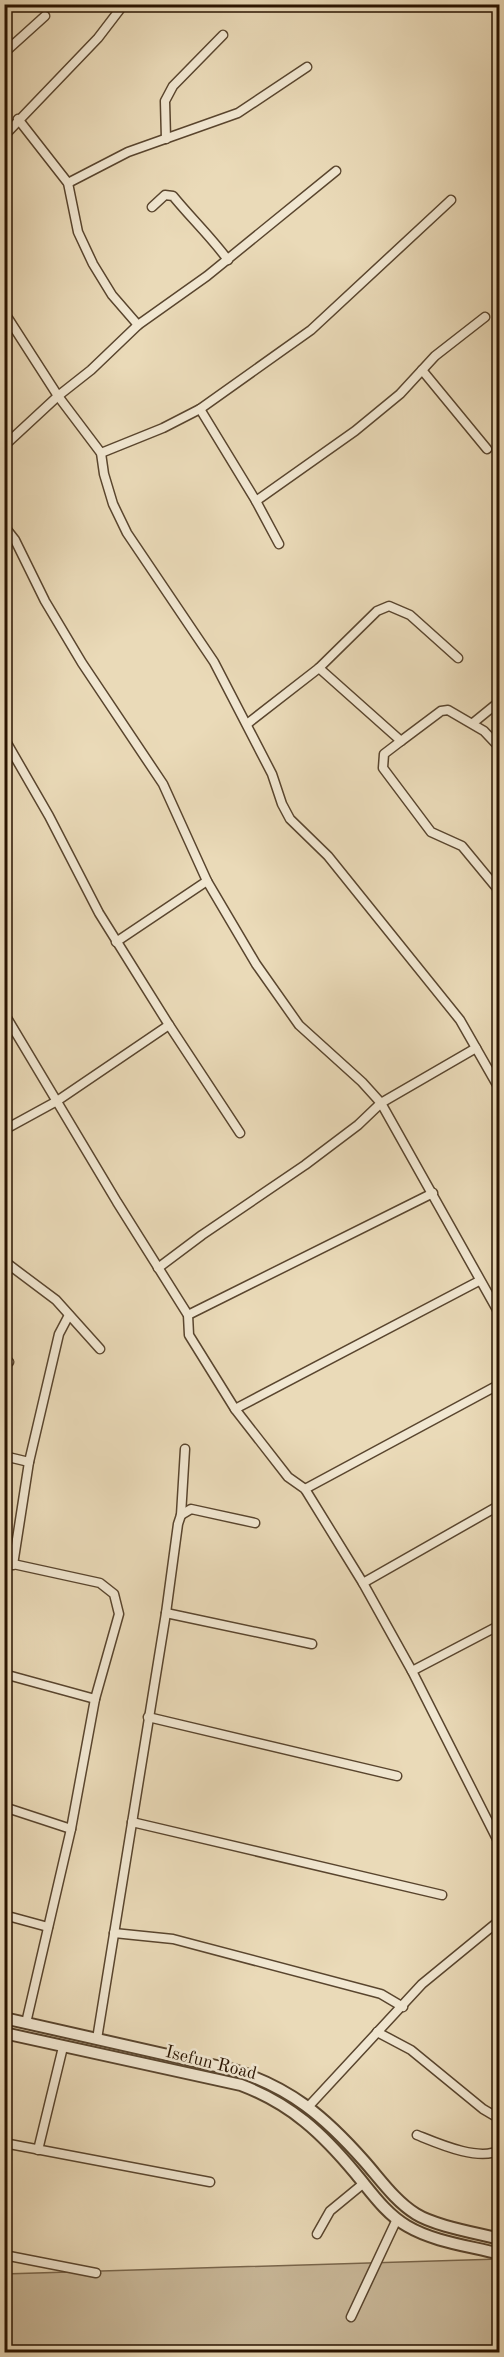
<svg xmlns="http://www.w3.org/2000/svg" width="504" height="2357" viewBox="0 0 504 2357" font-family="'Old Standard TT',serif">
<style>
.green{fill:#c9b899;stroke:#79664c;stroke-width:1.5}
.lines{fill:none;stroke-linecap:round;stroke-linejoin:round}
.minor-casing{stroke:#59452e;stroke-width:11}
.tertiary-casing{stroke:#59452e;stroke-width:14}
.minor{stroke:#f1e7d1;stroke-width:8}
.tertiary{stroke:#f1e7d1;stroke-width:10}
.labels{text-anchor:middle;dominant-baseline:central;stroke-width:5;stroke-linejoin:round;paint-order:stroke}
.street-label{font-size:18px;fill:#291300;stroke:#f1e7d1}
</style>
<rect width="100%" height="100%" fill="#eadab8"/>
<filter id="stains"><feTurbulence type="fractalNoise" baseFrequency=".00333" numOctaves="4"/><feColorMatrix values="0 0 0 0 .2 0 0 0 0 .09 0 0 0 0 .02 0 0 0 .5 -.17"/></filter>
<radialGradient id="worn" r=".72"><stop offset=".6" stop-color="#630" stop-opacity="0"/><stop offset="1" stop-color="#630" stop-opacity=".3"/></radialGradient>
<path class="green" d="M499,2259V2352H5L4,2274Z"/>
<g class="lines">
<g class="minor-casing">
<g id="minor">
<path d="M4,53L45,16"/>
<path d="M18,119L68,183L78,232L93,264L112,295L138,325"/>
<path d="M4,136L98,38L124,4"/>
<path d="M166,139L165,101L173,86L223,35"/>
<path d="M68,183L128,152L238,113L307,67"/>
<path d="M152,207L165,195L173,196C191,218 211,237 228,260"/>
<path d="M4,312L58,396L101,453L104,474L113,504L127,533L214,662L272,774L282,804L290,819L328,856L460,1020L500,1090"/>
<path d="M422,370L487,449"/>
<path d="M200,409L256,501L279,544"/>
<path d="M4,446L58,396L91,370L138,325L207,276L336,171"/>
<path d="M101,453L163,428L200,409L311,330L451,200"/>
<path d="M256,501L355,431L400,394L435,356L485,317"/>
<path d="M4,526L15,540L45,601L82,663L163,784L207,881L116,942"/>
<path d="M319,668L401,741L384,754L383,768L431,832L462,846L500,892"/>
<path d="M473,723L500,701"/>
<path d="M247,724L319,668L377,611L389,606L410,615L458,658"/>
<path d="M4,738L49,816L99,913L169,1025L240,1133"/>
<path d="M401,741L441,711L448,710L484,731L500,748"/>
<path d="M207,881L256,964L299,1025L362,1082L381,1103L500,1315"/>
<path d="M4,1013L117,1202L188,1315L189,1335L235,1409L288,1477L305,1489L363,1583L412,1671L500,1845"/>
<path d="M4,1130L57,1101L169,1025"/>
<path d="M4,1261L56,1300L100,1349"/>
<path d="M158,1268L202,1235L305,1165L358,1125L381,1103L476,1048"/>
<path d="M188,1315L433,1193"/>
<path d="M4,1358L9,1362"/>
<path d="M235,1409L479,1281"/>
<path d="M4,1456L29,1462"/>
<path d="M305,1489L500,1384"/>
<path d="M181,1515L191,1509L255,1523"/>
<path d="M4,1562L100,1583L114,1594L119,1614L95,1699L71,1829L26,2023"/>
<path d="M13,1565L29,1462L59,1334L69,1315"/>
<path d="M363,1583L500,1505"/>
<path d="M166,1613L312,1644"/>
<path d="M412,1671L500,1625"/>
<path d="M4,1674L95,1699"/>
<path d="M148,1717L397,1776"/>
<path d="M4,1807L71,1829"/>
<path d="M132,1822L442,1895"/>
<path d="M4,1915L48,1927"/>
<path d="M114,1933L173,1939L381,1994L403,2007"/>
<path d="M377,2032L411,2050L483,2109L500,2119"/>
<path d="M97,2039L166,1613L178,1524L181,1515L185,1449"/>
<path d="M309,2106L422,1984L500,1920"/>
<path d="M417,2135C437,2143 479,2162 500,2150"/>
<path d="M4,2143L210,2182"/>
<path d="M38,2150L63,2047"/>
<path d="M317,2234L330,2211L364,2183"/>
<path d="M4,2255L96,2273"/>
<path d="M351,2317L397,2219"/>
</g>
</g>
<g class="tertiary-casing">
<g id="tertiary">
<path d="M4,2018L234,2070C291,2088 325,2117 364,2161C380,2179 395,2201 416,2214C435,2226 477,2233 500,2239"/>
<path d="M4,2033L241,2085C291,2104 322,2133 356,2174C371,2192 386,2214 407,2226C434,2242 470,2246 500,2254"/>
</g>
</g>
<use href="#minor" class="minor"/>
<use href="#tertiary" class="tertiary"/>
</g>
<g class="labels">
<g class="street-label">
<text transform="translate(211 2063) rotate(14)">Isefun Road</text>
</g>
</g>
<rect width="504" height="2357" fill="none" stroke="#eadab8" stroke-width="24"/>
<rect x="6" y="6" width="492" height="2345" fill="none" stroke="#291300" stroke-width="3"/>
<rect x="12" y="12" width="480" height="2333" fill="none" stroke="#291300" stroke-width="1.5"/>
<rect width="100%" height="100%" filter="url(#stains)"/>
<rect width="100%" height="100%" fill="url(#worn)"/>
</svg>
